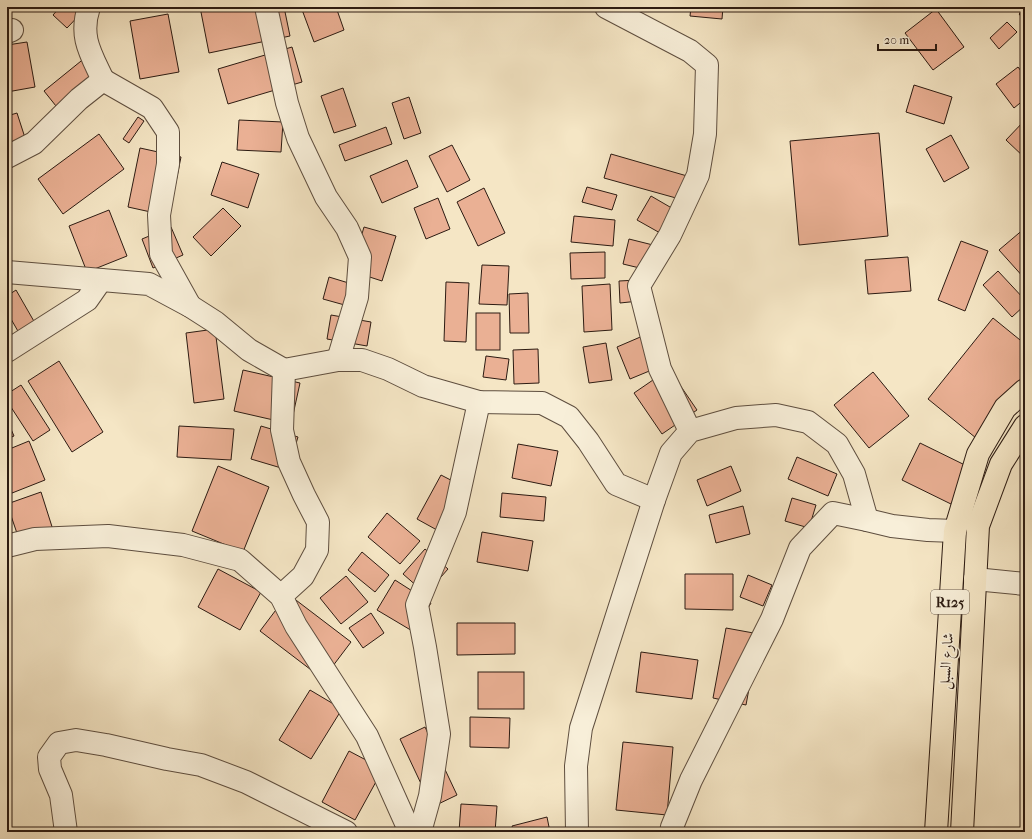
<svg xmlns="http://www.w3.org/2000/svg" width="1032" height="839" viewBox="0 0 1032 839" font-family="'IM FELL French Canon',Amiri,serif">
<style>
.building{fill:#eab094;stroke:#2c1b12}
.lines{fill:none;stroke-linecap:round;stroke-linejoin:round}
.minor-casing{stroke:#5e4e3f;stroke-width:24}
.major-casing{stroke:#2c1b12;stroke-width:24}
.minor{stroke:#f8efd9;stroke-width:22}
.major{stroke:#f5e6c5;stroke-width:22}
.labels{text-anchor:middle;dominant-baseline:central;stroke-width:3;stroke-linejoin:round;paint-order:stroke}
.shield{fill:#f8efd9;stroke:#695b4e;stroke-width:1}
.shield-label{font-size:14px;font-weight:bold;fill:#2c1b12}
.street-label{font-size:15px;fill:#2c1b12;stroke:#f8efd9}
</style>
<rect width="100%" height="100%" fill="#f5e6c5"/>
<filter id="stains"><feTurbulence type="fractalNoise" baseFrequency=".005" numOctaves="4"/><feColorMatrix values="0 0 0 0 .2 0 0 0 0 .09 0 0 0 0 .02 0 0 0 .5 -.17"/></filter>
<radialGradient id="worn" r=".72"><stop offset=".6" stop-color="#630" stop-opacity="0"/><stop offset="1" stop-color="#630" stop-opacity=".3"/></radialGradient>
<g class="building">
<path d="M60,7H87L67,28L53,15Z"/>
<path d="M200,7H284L290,36L209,53Z"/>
<path d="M301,7H336L344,30L314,42Z"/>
<path d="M691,7H723L722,19L690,16Z"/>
<path d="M936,9L964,47L933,70L905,33Z"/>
<path d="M1025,9V21L1019,14Z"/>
<path d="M168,14L179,72L140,79L130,21Z"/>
<path d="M1007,22L1017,32L999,49L990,38Z"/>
<path d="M27,42L35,87L7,92V45Z"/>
<path d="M292,47L302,82L228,104L218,69Z"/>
<path d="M86,57L110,87L68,121L44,91Z"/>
<path d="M1018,67L1025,76V99L1014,108L996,84Z"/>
<path d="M914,85L952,97L944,124L906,112Z"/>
<path d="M343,88L356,126L334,133L321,96Z"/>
<path d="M409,97L421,133L404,139L392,103Z"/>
<path d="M17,113L28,147L7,154V116Z"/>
<path d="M138,117L144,121L129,143L123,139Z"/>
<path d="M239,120L283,122L281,152L237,150Z"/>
<path d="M1025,120V158L1006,140Z"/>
<path d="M386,127L392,144L345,161L339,145Z"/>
<path d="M879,133L888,236L799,245L790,141Z"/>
<path d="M99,134L124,169L63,214L38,179Z"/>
<path d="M951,135L969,168L944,182L926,149Z"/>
<path d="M452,145L470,180L447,192L429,156Z"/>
<path d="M140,148L181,157L169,216L128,207Z"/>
<path d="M611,154L701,180L694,203L604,178Z"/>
<path d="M407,160L418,187L382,203L370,176Z"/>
<path d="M222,162L259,174L248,208L211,195Z"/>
<path d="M587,187L617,195L612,210L582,202Z"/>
<path d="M484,188L505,233L478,246L457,202Z"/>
<path d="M651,196L682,214L669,238L637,220Z"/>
<path d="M438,198L450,229L426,239L414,208Z"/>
<path d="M223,208L241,226L211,256L193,237Z"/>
<path d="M109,210L127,256L87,272L69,226Z"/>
<path d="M574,216L615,220L613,246L571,242Z"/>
<path d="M171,227L183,255L153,268L142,239Z"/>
<path d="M364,227L396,236L382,281L351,271Z"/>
<path d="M1025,228V279L999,250Z"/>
<path d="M629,239L653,245L648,270L623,264Z"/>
<path d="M961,241L988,251L965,311L938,300Z"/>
<path d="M605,252V278L571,279L570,253Z"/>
<path d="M908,257L911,291L868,294L865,260Z"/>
<path d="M482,265L509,266L507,305L479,304Z"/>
<path d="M998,271L1025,300V305L1012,317L983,285Z"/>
<path d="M329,277L365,288L359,309L323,299Z"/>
<path d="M638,280L639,301L620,303L619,281Z"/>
<path d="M446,282L469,283L466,342L444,341Z"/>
<path d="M610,284L612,330L584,332L582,286Z"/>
<path d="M16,290L39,330L23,340L7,312V296Z"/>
<path d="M528,293L529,333H510L509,294Z"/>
<rect x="476" y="313" width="24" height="37"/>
<path d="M331,315L371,322L367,346L327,339Z"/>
<path d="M993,318L1025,344V377L976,438L928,399Z"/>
<path d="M215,329L224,399L194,403L186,333Z"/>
<path d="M645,335L659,367L630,379L617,347Z"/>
<path d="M606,343L612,380L589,383L583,347Z"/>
<path d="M538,349L539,383L514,384L513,350Z"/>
<path d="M486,356L509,359L506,380L483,377Z"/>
<path d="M59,361L103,432L72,452L28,381Z"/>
<path d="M669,369L697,410L662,434L634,393Z"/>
<path d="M243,370L300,383L291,424L234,411Z"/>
<path d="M873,372L909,416L869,448L834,405Z"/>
<path d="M21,385L50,430L33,441L7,401V394Z"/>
<path d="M7,420L14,436L7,439Z"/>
<path d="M179,426L234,429L231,460L177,457Z"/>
<path d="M261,426L298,437L288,470L251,459Z"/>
<path d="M29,441L45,480L7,495V450Z"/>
<path d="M920,443L971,468L953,505L902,480Z"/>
<path d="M518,444L558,451L551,486L512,478Z"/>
<path d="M797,457L837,474L828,496L788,479Z"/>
<path d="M218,466L269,487L243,552L192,531Z"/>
<path d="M731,466L741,491L707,506L697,480Z"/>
<path d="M441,475L470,490L446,535L417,519Z"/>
<path d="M41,492L54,533L21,545L7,504Z"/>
<path d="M502,493L546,497L544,521L500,517Z"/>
<path d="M792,498L816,505L809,528L785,521Z"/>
<path d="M743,506L750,534L716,543L709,515Z"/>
<path d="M387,513L420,541L400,564L368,537Z"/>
<path d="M482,532L533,541L528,571L477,562Z"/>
<path d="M425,549L448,569L426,594L403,574Z"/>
<path d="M362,552L389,575L375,592L348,570Z"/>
<path d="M218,569L261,592L240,630L198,607Z"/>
<path d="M685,574H733V610L685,609Z"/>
<path d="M748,575L772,585L763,606L740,597Z"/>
<path d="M346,576L368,602L341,624L320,598Z"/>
<path d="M395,580L431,603L414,632L377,610Z"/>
<path d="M288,594L351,642L323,679L260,631Z"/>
<path d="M371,613L384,633L363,648L349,628Z"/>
<path d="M457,623H515V654L457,655Z"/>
<path d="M726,628L759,634L746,705L713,698Z"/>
<path d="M641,652L698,660L692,699L636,692Z"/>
<rect x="478" y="672" width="46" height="37"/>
<path d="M310,690L342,709L311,759L279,740Z"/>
<path d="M470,717L510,718L509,748L470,747Z"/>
<path d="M425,727L457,795L432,807L400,739Z"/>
<path d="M623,742L673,747L667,815L616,810Z"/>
<path d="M349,751L383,769L355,820L322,802Z"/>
<path d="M461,804L497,806L495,832H459Z"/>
<path d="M547,817L550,832H514L512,826Z"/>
</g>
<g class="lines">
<g class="minor-casing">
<g id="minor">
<path d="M89,7C79,37 91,54 103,80"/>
<path d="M266,7L287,103L298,138L326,197L347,228L360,257L357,297L338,360"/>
<path d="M606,7L690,51L707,65L705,134L698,175L670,235L639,286L660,369L690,431"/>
<path d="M7,32L12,30"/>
<path d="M7,157L34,143L79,99L103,80L152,108L168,132V164L159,215L161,254L190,306"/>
<path d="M7,272L149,284L190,306L215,322L249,350L284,370"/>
<path d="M7,351L87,300L101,280"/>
<path d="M7,546L35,539L108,536L183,545L240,560L281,596L296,626L367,736L410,832"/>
<path d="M975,579L1025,584"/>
<path d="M281,596L303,576L317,550L318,522L304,495L289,462L282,430L284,370L338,360H362L388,369L423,386L479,402L542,403L569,417L588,441L616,484L654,500"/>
<path d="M66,832L61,795L50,769L49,757L59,743L76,740L106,745L167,759L201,765L246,782L346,832"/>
<path d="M420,832L430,796L439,734L425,647L417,605L455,512L479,402"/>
<path d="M577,832L576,766L581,728L654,500L671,453L690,431L736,418L776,415L808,422L837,444L854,474L867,520"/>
<path d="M671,832L672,827L691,780L772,619L800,548L833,513L867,520L892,526L928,530L955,531"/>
</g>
</g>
<g class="major-casing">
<g id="major">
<path d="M936,832L955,531L978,454L1005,408L1025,390"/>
<path d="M962,832L978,526L1001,464L1025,426"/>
</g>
</g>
<use href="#minor" class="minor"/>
<use href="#major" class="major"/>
</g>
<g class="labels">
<rect class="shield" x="931" y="590" width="38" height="24" rx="3"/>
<g class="shield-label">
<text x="950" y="602">R125</text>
</g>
<g class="street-label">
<text transform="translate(946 661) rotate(-86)">شارع السبل</text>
</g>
</g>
<rect width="1032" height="839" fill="none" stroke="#f5e6c5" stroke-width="24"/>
<rect x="8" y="8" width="1016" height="823" fill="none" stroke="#2c1b12" stroke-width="2"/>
<rect x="12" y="12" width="1008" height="815" fill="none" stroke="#2c1b12"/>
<path d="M878 44v6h58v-6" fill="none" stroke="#2c1b12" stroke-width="2"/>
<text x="884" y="44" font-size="12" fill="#2c1b12" stroke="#f8efd9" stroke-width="3" paint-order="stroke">20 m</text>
<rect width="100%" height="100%" filter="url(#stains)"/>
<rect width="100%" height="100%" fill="url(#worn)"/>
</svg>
